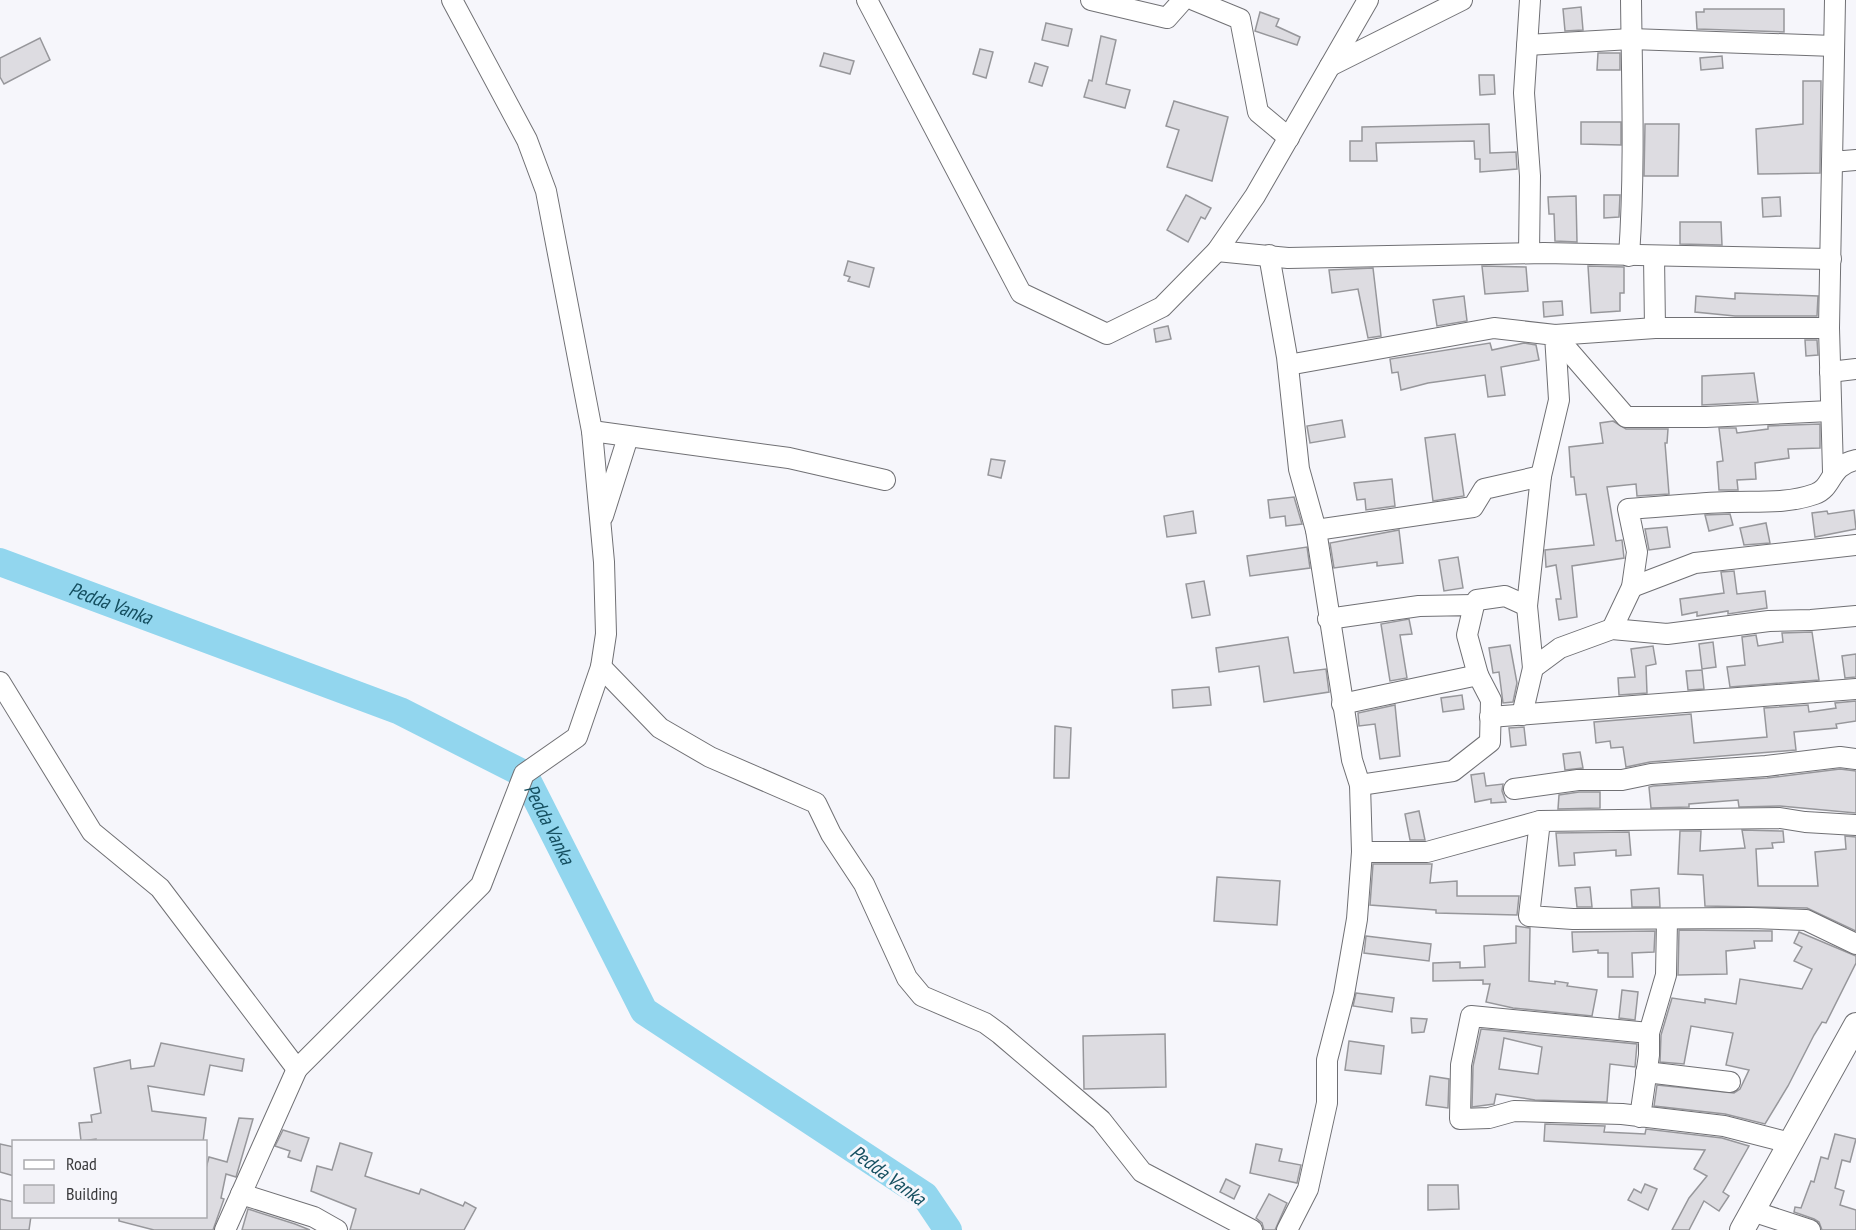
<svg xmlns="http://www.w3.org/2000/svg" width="1856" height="1230" viewBox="0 0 1856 1230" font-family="'PT Sans Narrow',sans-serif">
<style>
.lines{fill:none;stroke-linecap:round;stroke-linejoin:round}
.river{stroke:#92d6ee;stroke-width:28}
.building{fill:#dddce1;stroke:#97979b;stroke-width:1.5;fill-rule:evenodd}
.minor-casing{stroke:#707074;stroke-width:22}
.major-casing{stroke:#707074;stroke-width:26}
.minor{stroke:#fff;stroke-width:20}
.major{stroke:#fff;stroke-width:24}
.labels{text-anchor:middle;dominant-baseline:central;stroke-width:6;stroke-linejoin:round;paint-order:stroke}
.water-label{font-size:20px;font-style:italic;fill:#154f60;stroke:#f6f6fb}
</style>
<rect width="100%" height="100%" fill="#f6f6fb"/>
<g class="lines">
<path class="river" id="s1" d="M0,562L400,711L524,774L644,1011L925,1196L948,1230"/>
</g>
<g class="building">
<path d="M1581,7L1583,30L1565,31L1563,9Z"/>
<path d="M1704,9H1784V32L1697,29L1696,12H1704Z"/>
<path d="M1260,12L1279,19L1276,26L1300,37L1297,45L1255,31Z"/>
<path d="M1046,23L1072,29L1068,46L1042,40Z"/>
<path d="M1101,36L1116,40L1106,84L1130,90L1125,108L1084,97L1089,80L1092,81Z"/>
<path d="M40,38L50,60L4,84L0,77V58Z"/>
<path d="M980,49L993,52L986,78L973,74Z"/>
<path d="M824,53L854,61L850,74L820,66Z"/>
<path d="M1598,53H1620V70H1597Z"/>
<path d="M1722,56L1723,68L1701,70L1700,58Z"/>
<path d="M1035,63L1048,67L1042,86L1029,82Z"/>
<path d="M1479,75H1494L1495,94L1480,95Z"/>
<path d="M1803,81H1821L1820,173L1758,174L1756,129L1803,124Z"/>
<path d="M1174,101L1228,117L1212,181L1167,167L1179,130L1166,126Z"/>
<path d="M1581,122H1621V145L1581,144Z"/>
<path d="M1489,124L1490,153L1516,152L1517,169L1480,172V159H1475L1474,141L1376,143L1377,161H1350V141H1362V127Z"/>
<path d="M1645,124H1679L1678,176H1644Z"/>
<path d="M1186,195L1211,208L1205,219L1201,217L1188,242L1167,230Z"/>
<path d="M1604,195H1620L1619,217L1604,218Z"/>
<path d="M1576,196L1577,242L1555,241L1554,214H1549L1548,197Z"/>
<path d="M1780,197L1781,216L1763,217L1762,198Z"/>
<path d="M1680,222H1721L1722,245L1680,244Z"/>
<path d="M848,261L874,268L869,287L848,281L850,277L844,275Z"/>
<path d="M1482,266L1526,267L1528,291L1485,294Z"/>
<path d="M1588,266L1624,267V293H1620V311L1591,313Z"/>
<path d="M1373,268L1381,336L1368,338L1358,289L1332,293L1329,270Z"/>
<path d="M1735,293L1818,296L1817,316H1735L1695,312L1696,296L1735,299Z"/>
<path d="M1464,296L1467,321L1437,326L1433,300Z"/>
<path d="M1562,301L1563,315L1544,317L1543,302Z"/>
<path d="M1168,326L1171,339L1156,342L1154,329Z"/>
<path d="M1805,340H1817L1818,355L1806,356Z"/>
<path d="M1490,343L1492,350L1524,343L1536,345L1539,360L1501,367L1505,395L1488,397L1485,375L1428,383L1401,390L1398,372L1392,373L1390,359Z"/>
<path d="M1754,373L1758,402L1702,405V376Z"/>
<path d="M1342,420L1345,437L1310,443L1307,426Z"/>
<path d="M1613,421L1626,429H1668L1667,443H1665L1669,494L1637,496L1636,484L1607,487L1616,541L1622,540L1624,558L1572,566L1577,617L1559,620L1556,599H1561L1556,565L1546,567L1545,550L1594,545L1586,494L1576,495L1574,477H1571L1569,447L1603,443L1600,423Z"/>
<path d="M1820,424V448L1788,449L1789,458L1755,463L1756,479L1737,480L1738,490H1719L1717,462L1723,461L1719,428H1736L1737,433L1768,429V426Z"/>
<path d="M1455,434L1464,496L1433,501L1425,438Z"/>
<path d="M991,459L1005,461L1001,478L988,475Z"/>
<path d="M1392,479L1395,506L1366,510L1365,499L1357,500L1354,483Z"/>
<path d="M1294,497L1302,524L1286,526L1285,516L1270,518L1268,500Z"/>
<path d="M1854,510L1856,529L1815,537L1812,513L1827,511L1828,514Z"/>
<path d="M1193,511L1196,533L1167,537L1164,516Z"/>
<path d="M1730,514L1733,525L1709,531L1705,515Z"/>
<path d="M1766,523L1770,543L1744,545L1740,528Z"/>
<path d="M1667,527L1670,547L1649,550L1645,529Z"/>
<path d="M1399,530L1403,563L1377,566V562L1334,568L1330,543Z"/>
<path d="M1307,547L1310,568L1250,576L1247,556Z"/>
<path d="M1458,557L1463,588L1444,591L1439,560Z"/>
<path d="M1734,571L1737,594L1765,591L1767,608L1728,614V611L1697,616V612L1682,615L1680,599L1724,593L1721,572Z"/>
<path d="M1204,581L1210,615L1192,618L1186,584Z"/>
<path d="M1409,619L1412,634L1400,635L1407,678L1390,681L1381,624Z"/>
<path d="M1812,632L1819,680L1730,687L1727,667L1745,665L1742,637L1756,635L1758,646L1783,642L1782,633Z"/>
<path d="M1288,637L1294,673L1326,669L1329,692L1264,702L1259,666L1219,672L1216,648Z"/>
<path d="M1713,642L1716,667L1702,669L1699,644Z"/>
<path d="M1510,645L1517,683L1513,702L1503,703L1499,672L1493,673L1489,648Z"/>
<path d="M1653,646L1656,664L1646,666L1647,693L1619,695L1618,678L1635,677L1631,649Z"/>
<path d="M1856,654V677L1845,678L1842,656Z"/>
<path d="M1702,670L1704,689L1688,690L1686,671Z"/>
<path d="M1209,687L1211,705L1173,708L1172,690Z"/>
<path d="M1462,695L1464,709L1443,712L1441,698Z"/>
<path d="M1856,701V721L1836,724L1837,728L1794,732L1796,750L1650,762L1626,767L1623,747L1611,748L1610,741L1596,743L1594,722L1691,714L1694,743L1767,737L1764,708L1808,705L1809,712L1836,708L1835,703Z"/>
<path d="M1395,705L1400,756L1380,759L1375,724L1359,726L1358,713Z"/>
<path d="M1055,726L1071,728L1069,778H1054Z"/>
<path d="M1524,727L1526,745L1511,747L1509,728Z"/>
<path d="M1580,752L1583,768L1565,770L1563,754Z"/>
<path d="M1840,769L1856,771V813L1780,806L1739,807L1738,800L1689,804V807L1651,808L1649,787L1653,786L1767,778Z"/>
<path d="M1484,773L1486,786L1503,784L1502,791L1506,802L1491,803V799L1475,802L1471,775Z"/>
<path d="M1579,792H1600V808L1558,809L1559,795Z"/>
<path d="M1419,811L1425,840H1410L1405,814Z"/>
<path d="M1742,830L1783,831L1784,842L1772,843L1773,848L1756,849L1758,886H1818L1815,852L1846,849L1845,836L1856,837V931L1807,908L1705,906L1703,875L1678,874L1680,831H1701L1700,851L1745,848Z"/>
<path d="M1629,832L1631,855L1616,856V850L1574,853L1575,865L1559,866L1556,833Z"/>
<path d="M1373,864H1432L1430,883L1457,881V896H1519L1517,915L1436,913V910L1370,905Z"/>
<path d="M1217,877L1280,881L1277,925L1214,921Z"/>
<path d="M1590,887L1592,907H1577L1575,888Z"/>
<path d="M1659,888L1660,907H1632L1631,890Z"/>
<path d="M1516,926L1530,928L1529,981L1555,984V981L1568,983L1567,986L1597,990L1592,1016L1513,1008L1486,1002L1490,984H1483V980L1433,981V963L1460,962V968L1485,967L1484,946L1516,943Z"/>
<path d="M1679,930L1772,931V941H1754L1755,948L1726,951L1727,974L1678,975Z"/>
<path d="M1655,931L1654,952L1632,953L1633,977H1608V953H1598V950L1573,952L1572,932Z"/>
<path d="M1799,932L1856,956V963L1826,1023L1822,1022L1814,1035L1788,1086L1765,1124L1725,1114L1654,1106L1657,1085L1734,1093L1740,1089L1749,1070L1726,1065L1733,1033L1691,1026L1684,1064L1660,1062L1661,1035L1672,998L1705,1003V999L1736,1004L1740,979L1802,989L1812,969L1794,961L1802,947L1794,943Z"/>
<path d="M1366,936L1431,944L1429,961L1364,953Z"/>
<path d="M1622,990L1638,992L1635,1020L1619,1018Z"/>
<path d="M1356,993L1394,998L1392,1012L1353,1006Z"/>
<path d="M1411,1018L1427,1019L1424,1032L1412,1033Z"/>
<path d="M1481,1029L1637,1044L1635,1067L1610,1064L1607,1102L1535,1100L1496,1094L1494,1104L1472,1107L1473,1066ZM1504,1038L1542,1047L1538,1074L1499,1069Z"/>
<path d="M1165,1034L1166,1087L1084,1089L1083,1036Z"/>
<path d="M1349,1041L1384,1046L1381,1074L1345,1070Z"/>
<path d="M161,1043L244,1059L242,1071L210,1065L204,1095L148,1086L152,1111L206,1118L203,1142H96V1139L81,1141L79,1123L92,1122L91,1115L101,1113L94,1068L130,1060L131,1069L154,1066Z"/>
<path d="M1430,1076L1449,1079L1448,1108L1426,1105Z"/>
<path d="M239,1118L253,1119L236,1177L226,1174L221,1198L224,1199L213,1230H154L119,1221V1216H206V1168L209,1157L227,1162Z"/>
<path d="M1545,1124L1605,1126L1604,1132L1645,1134L1646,1129L1722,1138L1749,1146L1723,1192L1729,1196L1719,1211L1704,1201L1689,1230H1672L1689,1198L1707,1176L1694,1169L1705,1150L1544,1141Z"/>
<path d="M283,1130L309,1138L301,1161L288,1157L290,1151L275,1146Z"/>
<path d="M1835,1134L1856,1139L1850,1162L1842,1160L1835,1188L1844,1191L1840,1205L1856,1210V1230H1822L1819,1222L1814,1219L1794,1212L1795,1207L1801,1208L1811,1181L1814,1182L1821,1157L1828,1159Z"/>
<path d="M340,1143L372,1153L365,1176L419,1194L421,1189L463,1206L465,1202L476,1208L464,1230H350L356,1209L311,1191L317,1166L332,1170Z"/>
<path d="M0,1144L14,1147V1176L0,1172Z"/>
<path d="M1256,1144L1282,1149L1279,1161L1301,1165L1297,1183L1250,1173Z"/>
<path d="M1226,1179L1240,1186L1234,1199L1220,1192Z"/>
<path d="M1645,1184L1657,1189L1648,1210L1628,1200L1634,1189L1641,1193Z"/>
<path d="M1428,1185H1458L1459,1209L1428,1210Z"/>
<path d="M1269,1194L1287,1203L1275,1230H1264L1262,1223L1256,1218Z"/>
<path d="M0,1199L14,1202V1216H31L29,1230H0Z"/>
<path d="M248,1209L295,1224L310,1230H242Z"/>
</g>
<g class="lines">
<g class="minor-casing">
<g id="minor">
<path d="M867,0L1021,293L1107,334L1162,307L1217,251L1255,196L1368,0"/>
<path d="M1091,0L1167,18L1183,0"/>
<path d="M1194,0L1240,19L1258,112L1289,138"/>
<path d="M1835,0L1832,162L1856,160"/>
<path d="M1527,45L1631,39L1834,46"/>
<path d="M1330,66L1462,0"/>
<path d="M1832,162L1829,328L1833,472"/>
<path d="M1217,251L1288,258L1544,253L1831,259"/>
<path d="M1529,253L1530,176L1524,93L1530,0"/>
<path d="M1269,255L1287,357L1299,469L1316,530L1352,760L1360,785L1362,852L1357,919L1344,994L1327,1060V1103L1308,1189L1287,1230"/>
<path d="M1629,256C1635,171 1632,85 1631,0"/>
<path d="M1654,256L1655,328H1829"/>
<path d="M1555,335L1626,417H1706L1830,411"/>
<path d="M1555,335L1655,328"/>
<path d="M1288,365L1494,328L1555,335L1559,400L1541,476"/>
<path d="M1830,372L1856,369"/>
<path d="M592,431L789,458L885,480"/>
<path d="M603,516L628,437"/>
<path d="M1316,530L1473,507L1484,489L1541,476L1527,606L1533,668L1560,648L1612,629L1667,634L1769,621L1811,620L1856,616"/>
<path d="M1632,587L1695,563L1856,545"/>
<path d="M1474,605L1477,600L1505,596L1527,606"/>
<path d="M1328,619L1419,606L1474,605L1467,635L1478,675"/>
<path d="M1612,629L1632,587L1637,552L1628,509C1661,507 1695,503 1729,502C1758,501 1787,504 1815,494C1834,487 1828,466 1856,460"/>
<path d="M601,667L660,728L710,757L816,803L831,834L864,884L907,978L922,996L985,1023L1000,1034L1101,1120L1142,1172L1252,1230"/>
<path d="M0,682L92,832L160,888L297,1069L481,885L524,774L577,737L601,667L606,634L604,562L592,431L546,191L527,140L452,0"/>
<path d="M1342,704L1478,675L1491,700L1490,742L1453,771L1360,785"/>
<path d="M1522,715L1533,668"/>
<path d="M1490,717L1856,689"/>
<path d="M1514,789L1578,780H1622L1651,774L1766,766L1840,757L1856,759"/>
<path d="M1856,825L1805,822L1780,818L1540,821L1529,916L1573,919L1751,918L1806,920L1856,944"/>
<path d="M1362,852H1427L1540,821"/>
<path d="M1649,1033L1666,975L1667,920"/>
<path d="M1646,1072L1730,1082"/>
<path d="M1640,1117L1649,1055V1033L1471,1016L1461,1065L1460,1119L1489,1118L1514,1111L1622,1114L1724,1126L1790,1143"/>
<path d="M241,1194L314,1217L337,1230"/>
<path d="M1752,1211L1810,1230"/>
<path d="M225,1230L297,1069"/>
</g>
</g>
<g class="major-casing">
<path id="major" d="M1742,1230L1856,1025"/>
</g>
<use href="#minor" class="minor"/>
<use href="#major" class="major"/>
</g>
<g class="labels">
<g class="water-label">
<text stroke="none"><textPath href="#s1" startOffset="118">Pedda Vanka</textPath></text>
<text stroke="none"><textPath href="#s1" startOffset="622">Pedda Vanka</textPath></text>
<text transform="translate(888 1175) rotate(36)">Pedda Vanka</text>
</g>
</g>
<rect x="12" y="1140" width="195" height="78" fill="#f6f6fb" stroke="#ababaf" stroke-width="1.5"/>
<rect x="24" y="1160" width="30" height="9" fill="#ffffff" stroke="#ababaf" stroke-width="1.5"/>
<text x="66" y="1170" font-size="18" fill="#3a3a3c">Road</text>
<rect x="24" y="1185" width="30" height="18" fill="#dddce1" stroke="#ababaf" stroke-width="1.5"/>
<text x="66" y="1200" font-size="18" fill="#3a3a3c">Building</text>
</svg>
